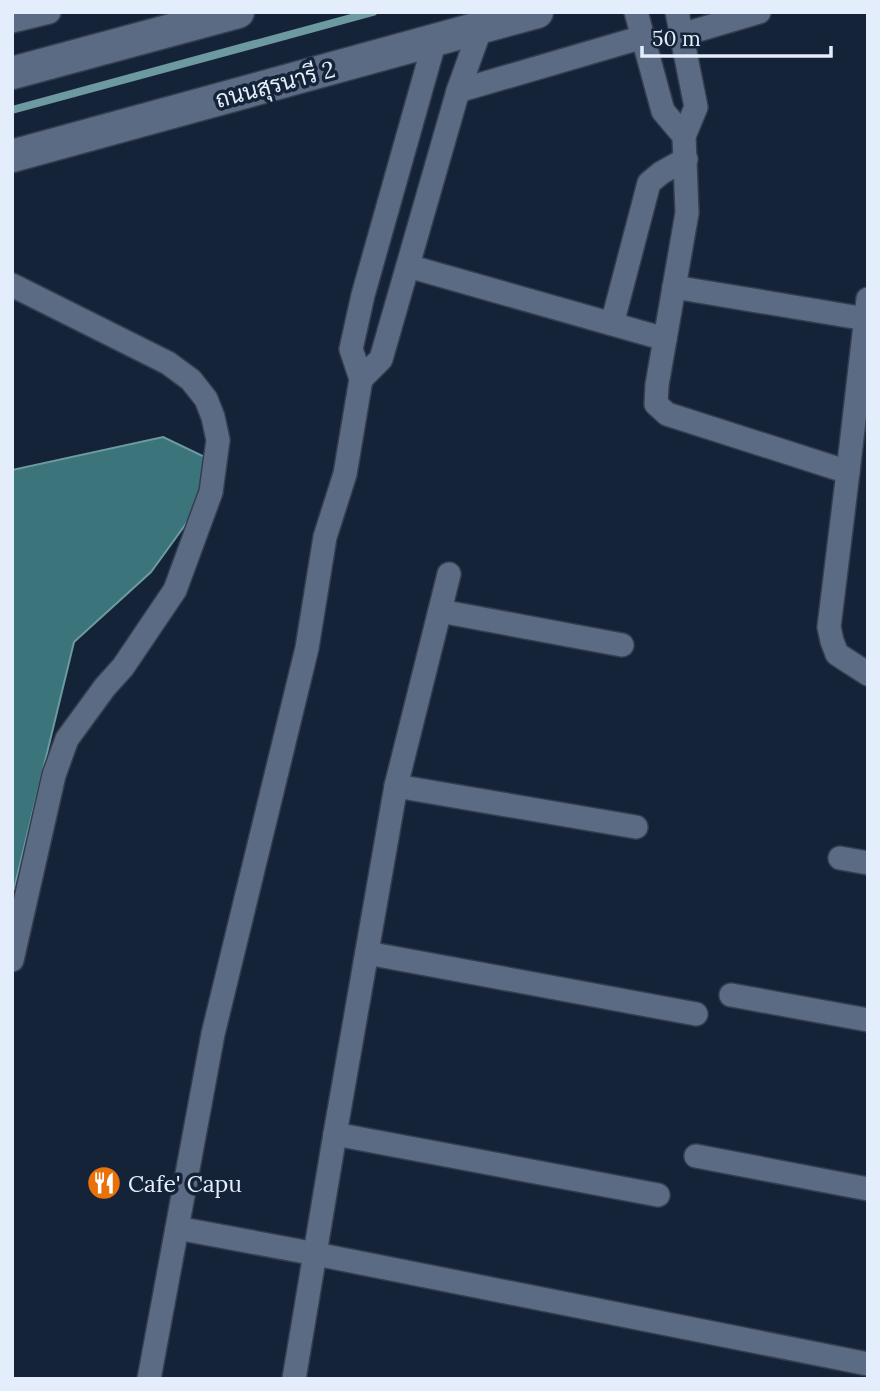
<svg xmlns="http://www.w3.org/2000/svg" width="880" height="1391" viewBox="0 0 880 1391" font-family="Lora,Sarabun,serif">
<style>
.water{fill:#3b757b;stroke:#6d99a1;stroke-width:2}
.lines{fill:none;stroke-linecap:round;stroke-linejoin:round}
.stream{stroke:#6d99a1;stroke-width:8}
.street-casing{stroke:#343e4f;stroke-width:26}
.secondary-casing{stroke:#343e4f;stroke-width:35}
.street{stroke:#5b6b84;stroke-width:23}
.secondary{stroke:#5b6b84;stroke-width:32}
.labels{text-anchor:middle;dominant-baseline:central;stroke-width:7;stroke-linejoin:round;paint-order:stroke}
.street-label{font-size:23px;fill:#e3edfb;stroke:#152338}
.poi-label{font-size:23px;fill:#e3edfb;stroke:#152338;text-anchor:start}
</style>
<rect width="100%" height="100%" fill="#152338"/>
<path class="water" d="M163,437L205,457L201,503L151,572L74,642L12,897V470Z"/>
<g class="lines">
<path class="stream" d="M12,110L373,12"/>
<g class="street-casing">
<g id="street">
<path d="M636,12L663,111L684,136"/>
<path d="M677,12L696,107L684,136L687,213L657,385L656,404L667,414L848,472"/>
<path d="M12,21L49,12"/>
<path d="M681,35L759,12"/>
<path d="M458,91L643,37"/>
<path d="M408,266L665,339"/>
<path d="M12,285L168,363L191,380L206,399L213,417L218,440L211,492L175,590L123,667L105,687L67,739L54,775L12,960"/>
<path d="M674,287L866,319"/>
<path d="M868,299L848,472L829,627L832,641L837,654L868,674"/>
<path d="M612,324L649,183L661,173L686,159"/>
<path d="M361,379L381,359L458,91L481,27"/>
<path d="M440,611L622,645"/>
<path d="M396,786L636,827"/>
<path d="M840,858L868,863"/>
<path d="M367,953L696,1014"/>
<path d="M731,995L868,1020"/>
<path d="M335,1134L658,1195"/>
<path d="M696,1156L868,1189"/>
<path d="M177,1228L316,1254L868,1364"/>
<path d="M149,1379L213,1034L307,648L325,537L345,474L361,379L351,349L363,295L435,40"/>
<path d="M294,1379L335,1134L396,786L449,574"/>
</g>
</g>
<g class="secondary-casing">
<g id="secondary">
<path d="M12,73L238,12"/>
<path d="M12,156L537,12"/>
</g>
</g>
<use href="#street" class="street"/>
<use href="#secondary" class="secondary"/>
</g>
<defs>
<g id="restaurant-disc" transform="scale(1.75)"><circle r="9.5" fill="#e8710a" stroke="#152338"/><path d="M-5-6h1v4h1v-4h1v4h1v-4h1v5L-1.5 .5V6h-2V.5L-5-1ZM5-6V6H3V1.5H1.5Q1.5-4 5-6Z" fill="#fff"/></g>
</defs>
<g fill-rule="evenodd">
<use href="#restaurant-disc" x="104" y="1183"/>
</g>
<g class="labels">
<g class="street-label">
<text transform="translate(275 84) rotate(-15)">ถนนสุรนารี 2</text>
</g>
<g class="poi-label">
<text x="128" y="1183">Cafe' Capu</text>
</g>
</g>
<rect width="880" height="1391" fill="none" stroke="#e3edfb" stroke-width="28"/>
<path d="M642 46v10h189v-10" fill="none" stroke="#e3edfb" stroke-width="3.5"/>
<text x="652" y="46" font-size="21" fill="#e3edfb" stroke="#152338" stroke-width="5" paint-order="stroke">50 m</text>
</svg>
